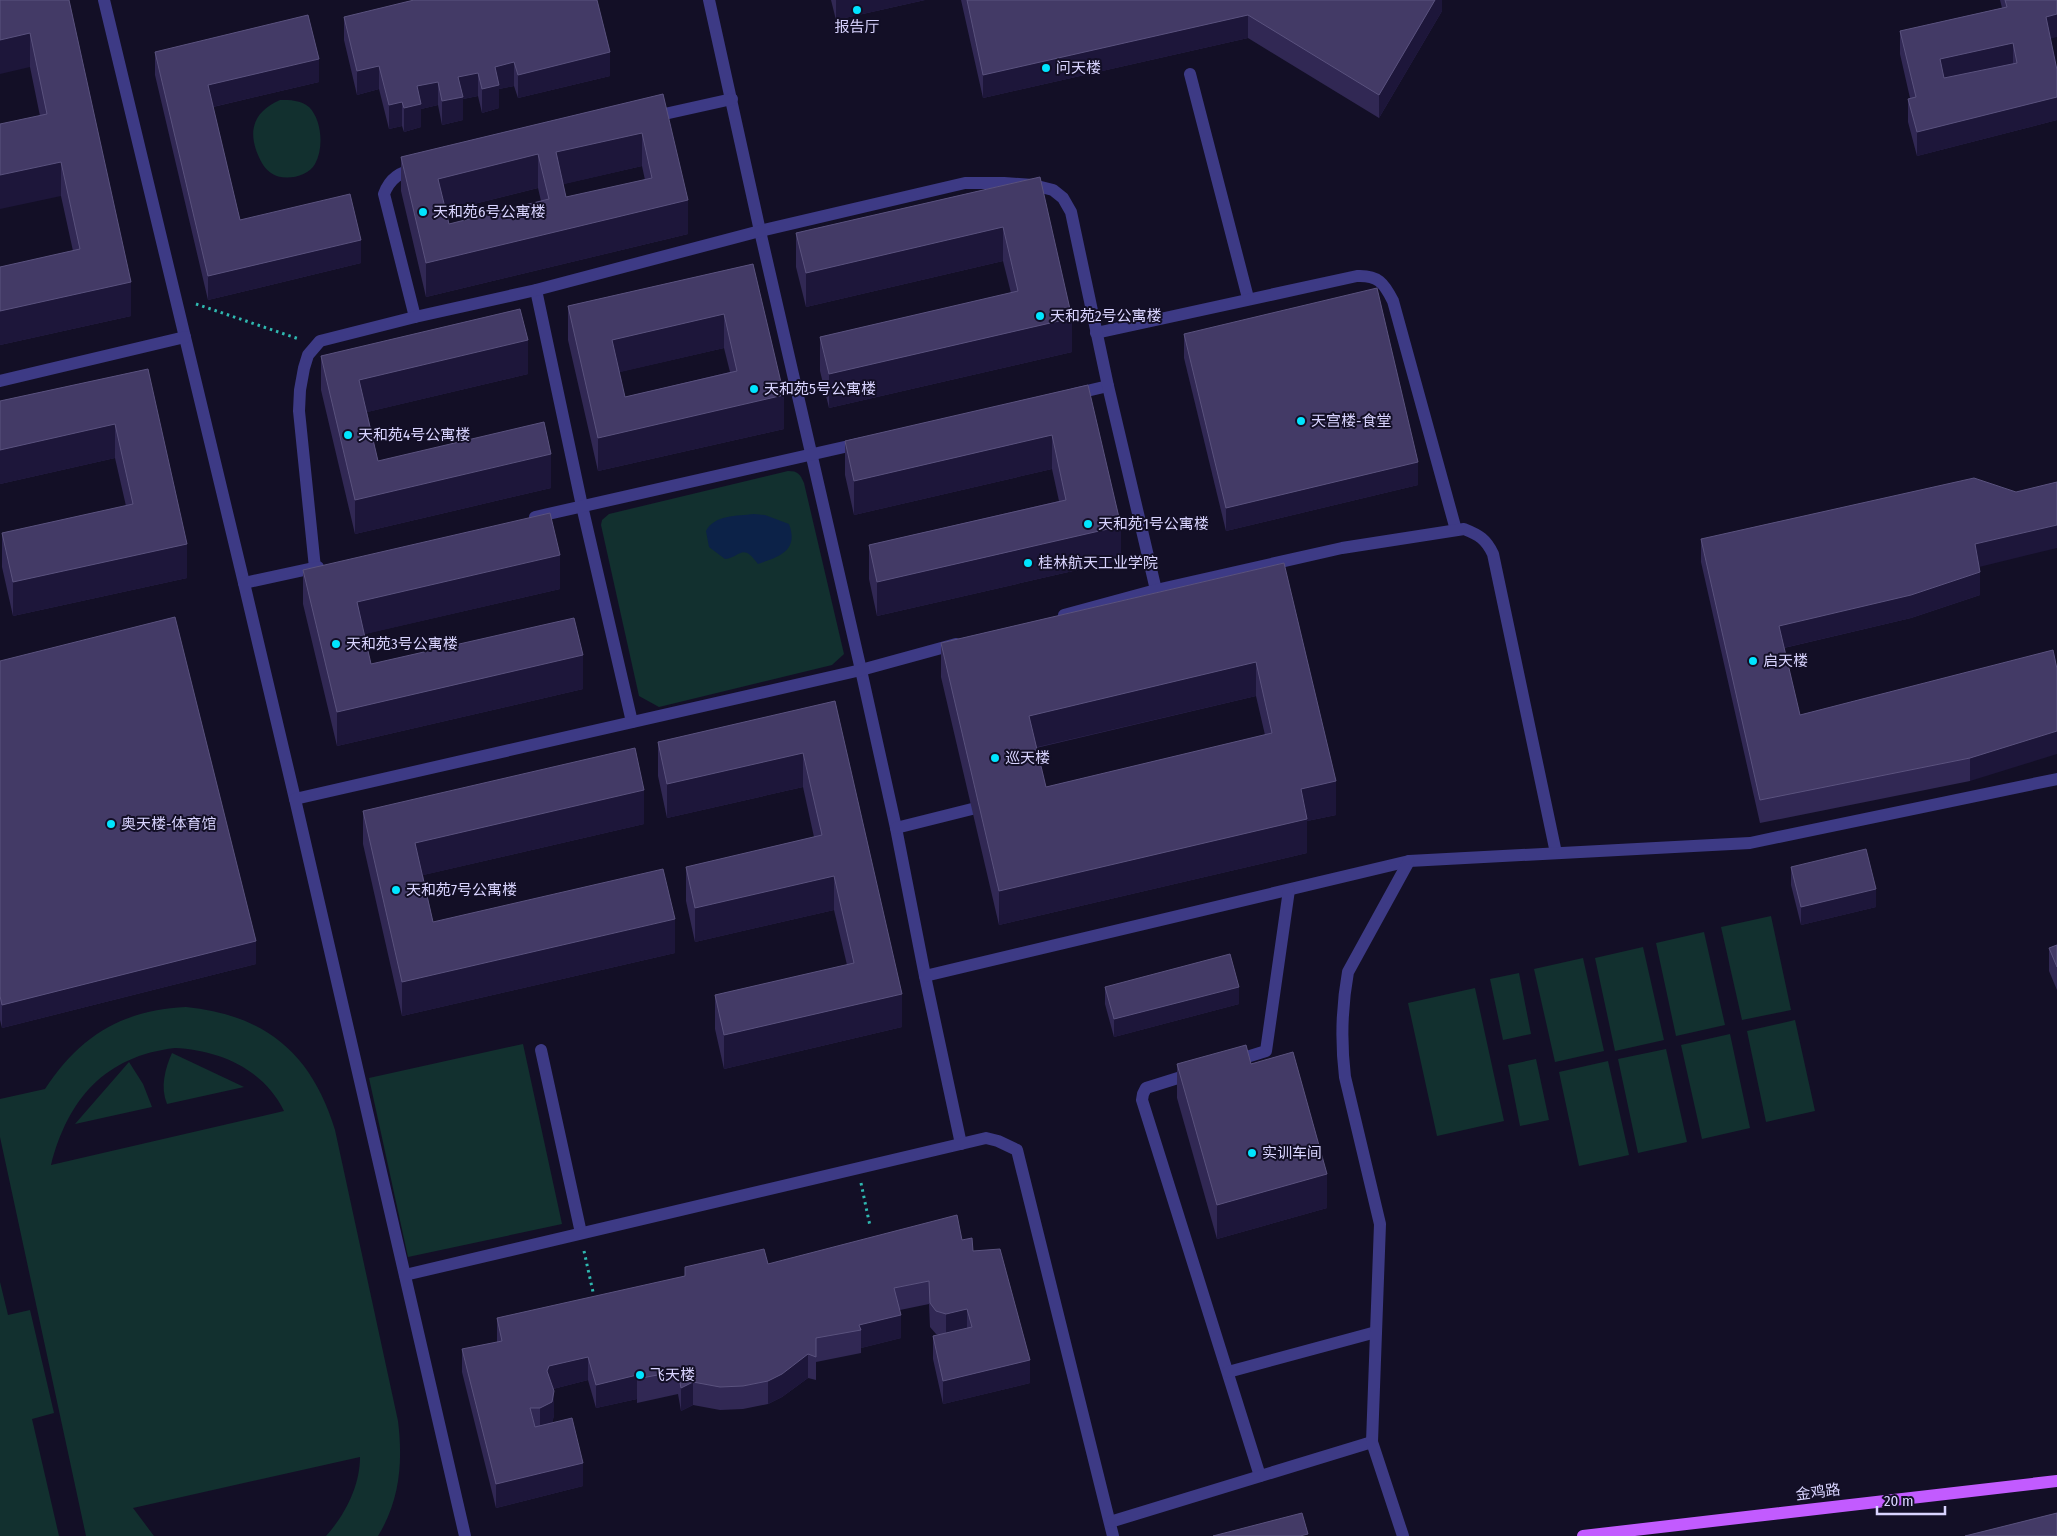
<svg xmlns="http://www.w3.org/2000/svg" width="2057" height="1536" viewBox="0 0 2057 1536" font-family="'Fira Sans Condensed','Noto Sans SC',sans-serif">
<style>
.green{fill:#12302f;fill-rule:evenodd}
.water{fill:#0c2248}
.lines{fill:none;stroke-linecap:round;stroke-linejoin:round}
.path{stroke:#2fb8b0;stroke-width:3;stroke-dasharray:2.5 4;stroke-linecap:butt}
.minor{stroke:#3d3a85;stroke-width:12}
.major{stroke:#c25bff;stroke-width:12}
.wall{fill:#312854;fill-rule:evenodd}
.shaded-wall{fill:#1d163a}
.building{fill:#433a66;stroke:#5a527e;fill-rule:evenodd}
.poi-dot{fill:#00e5ff;stroke:#130f26;stroke-width:2}
.labels{text-anchor:middle;dominant-baseline:central;stroke-width:4;stroke-linejoin:round;paint-order:stroke}
.poi-label{font-size:15px;fill:#d9d4ff;stroke:#130f26;text-anchor:start}
.street-label{font-size:15px;fill:#d9d4ff;stroke:#130f26}
</style>
<rect width="100%" height="100%" fill="#130f26"/>
<g class="green">
<path d="M280,100C290,100 301,100 309,107C322,120 324,148 315,164C308,177 283,182 271,173C265,169 261,162 258,155C247,129 255,111 280,100Z"/>
<path d="M788,471C798,471 800,474 804,483L844,654L832,665L659,707L639,696L601,525L602,520L609,514Z"/>
<path d="M1771,916L1791,1010L1742,1020L1721,927Z"/>
<path d="M1704,932L1725,1025L1676,1036L1656,943Z"/>
<path d="M1643,947L1664,1040L1615,1051L1595,958Z"/>
<path d="M1583,958L1604,1051L1555,1062L1534,969Z"/>
<path d="M1519,973L1531,1034L1503,1040L1490,979Z"/>
<path d="M1475,988L1504,1121L1437,1136L1408,1003Z"/>
<path d="M186,1007C266,1015 312,1054 335,1130L398,1421C403,1462 400,1500 378,1536H326C345,1515 360,1486 360,1457L133,1508L154,1536H86L0,1137V1099L45,1089C80,1036 122,1010 186,1007ZM175,1048C219,1050 264,1069 284,1111L51,1165C68,1099 105,1056 175,1048Z"/>
<path d="M1795,1020L1815,1111L1766,1122L1747,1031Z"/>
<path d="M1730,1034L1750,1128L1702,1139L1681,1045Z"/>
<path d="M523,1044L562,1224L408,1257L369,1078Z"/>
<path d="M1666,1049L1687,1142L1638,1153L1618,1059Z"/>
<path d="M172,1053L244,1087L167,1104C160,1087 165,1069 172,1053Z"/>
<path d="M1536,1059L1549,1120L1520,1126L1508,1065Z"/>
<path d="M1608,1061L1629,1155L1579,1166L1559,1072Z"/>
<path d="M129,1062L143,1084L152,1107L75,1124Z"/>
<path d="M0,1282L8,1315L30,1310L54,1413L32,1419L59,1536H0Z"/>
</g>
<path class="water" d="M754,514L765,515L789,524C799,551 779,557 758,564C742,542 741,557 725,559L709,547L706,531C714,515 737,516 754,514Z"/>
<g class="lines">
<g class="path">
<path d="M196,304L299,339"/>
<path d="M861,1183L870,1226"/>
<path d="M584,1251L593,1292"/>
</g>
<g class="minor">
<path d="M104,0L244,583"/>
<path d="M709,0L760,231L861,670L896,828L925,976L961,1144"/>
<path d="M1190,74L1248,298"/>
<path d="M651,117L732,99"/>
<path d="M536,290L582,506L632,722"/>
<path d="M415,317L384,194C390,178 400,172 416,169"/>
<path d="M1096,333L1357,276C1378,275 1384,283 1393,301L1456,530"/>
<path d="M0,381L185,337"/>
<path d="M1074,394L1108,386"/>
<path d="M535,517L862,443"/>
<path d="M315,568L299,411L300,390L304,368L308,355L320,341L415,317L536,290L760,231L965,183H1004L1033,185L1053,190L1063,198L1071,212L1108,386L1156,590"/>
<path d="M1064,615L1156,590L1342,548L1464,529C1479,535 1486,539 1493,554L1556,853"/>
<path d="M295,799L244,583L318,567"/>
<path d="M896,828L972,809"/>
<path d="M925,976L1409,861L1750,843L2057,779"/>
<path d="M541,1050L581,1233"/>
<path d="M1234,1061L1266,1051L1289,890"/>
<path d="M1194,1073L1146,1088L1143,1094L1142,1100L1260,1476"/>
<path d="M405,1275L986,1138L998,1141L1017,1150L1113,1536"/>
<path d="M1228,1372L1376,1332"/>
<path d="M1110,1522L1372,1442"/>
<path d="M465,1536L295,799L861,670L956,644"/>
<path d="M1403,1536L1372,1442L1380,1224L1345,1077C1341,1044 1342,1005 1348,972L1409,861"/>
</g>
<path class="major" d="M1583,1536L2057,1481"/>
</g>
<g class="wall">
<path d="M0,0H69L131,316L0,345V267L73,251L61,196L40,116L30,67Z"/>
<path d="M831,0H925L836,20Z"/>
<path d="M961,0H1442V11L1379,118L1248,38L983,98Z"/>
<path d="M2000,0H2057L2050,39L2057,70V120L1917,156L1908,122V99L1910,98L1900,54V31L2002,8Z"/>
<path d="M344,17L610,76L518,98L514,86L499,89V108L482,113L478,96L463,99V120L442,125L438,105L421,109V127L404,132L402,126L389,129L379,89L357,95L344,40Z"/>
<path d="M155,52L319,82L213,107L240,220L361,263L208,300L155,75Z"/>
<path d="M663,94L688,234L426,297L401,191V157ZM642,166L645,180L566,197L563,184ZM538,188L541,201L449,224L446,211Z"/>
<path d="M1040,177L1072,352L829,408L820,371V337L1011,293L1003,261L806,307L796,267V233Z"/>
<path d="M753,264L784,429L598,471L568,340V306ZM724,348L730,372L625,397L619,372Z"/>
<path d="M1184,334L1418,485L1226,531L1184,358Z"/>
<path d="M321,356L528,374L367,412L378,461L551,488L355,534L321,390Z"/>
<path d="M148,369L187,578L13,616L2,567V533L126,506L115,458L0,484V401Z"/>
<path d="M1088,385L1121,560L877,616L869,579V545L1059,501L1052,469L854,515L845,475V441Z"/>
<path d="M1701,539L1980,595L1911,618L1784,648L1800,715L2053,650L1970,781L1760,823L1701,562Z"/>
<path d="M1284,563L1336,815L1307,821V853L999,925L941,677V643ZM1256,696L1265,735L1046,787L1036,748Z"/>
<path d="M303,570L560,589L364,634L371,664L583,689L337,746L303,604Z"/>
<path d="M0,661L256,964L2,1028L0,1020Z"/>
<path d="M835,701L902,1027L724,1069L715,1029V995L847,965L834,910L695,942L686,901V867L814,837L803,787L667,818L658,776V742Z"/>
<path d="M363,811L644,824L423,875L433,922L675,953L402,1016L363,844Z"/>
<path d="M1791,867L1876,907L1801,925L1791,885Z"/>
<path d="M2057,945V990L2049,971V948Z"/>
<path d="M1105,987L1239,1004L1114,1037L1105,1004Z"/>
<path d="M1177,1064H1251L1327,1208L1217,1239L1177,1098Z"/>
<path d="M962,1240L973,1251L1030,1383L943,1404L933,1359V1336L939,1335L936,1334L930,1327L929,1304L900,1310L901,1338L861,1348V1353L816,1362V1380L808,1378L782,1397L768,1404L743,1409L720,1410L693,1405L681,1411L678,1394L637,1403V1399L596,1408L588,1380L553,1389L554,1415L552,1423L583,1486L496,1508L462,1372V1349L497,1342V1318L768,1264Z"/>
</g>
<g class="shaded-wall">
<path d="M836,0H925L836,20Z"/>
<path d="M1435,0H1442V11L1379,118V95Z"/>
<path d="M2057,14V37L2046,40V17Z"/>
<path d="M1248,15V38L983,98V75Z"/>
<path d="M30,33V67L0,74V40Z"/>
<path d="M2013,43V67L1940,82V59Z"/>
<path d="M610,52V76L518,98V75Z"/>
<path d="M319,59V82L208,108V85Z"/>
<path d="M514,62V86L499,89V108L482,113V89L495,67Z"/>
<path d="M379,66V89L357,95V71Z"/>
<path d="M478,73V96L463,99V120L442,125V101L458,77Z"/>
<path d="M438,82V105L421,109V127L404,132V108L417,86Z"/>
<path d="M2057,97V120L1917,156V132Z"/>
<path d="M402,102V126L389,129V105Z"/>
<path d="M642,133V166L556,186V152Z"/>
<path d="M538,154V188L438,213V179Z"/>
<path d="M61,162V196L0,209V175Z"/>
<path d="M688,200V234L426,297V263Z"/>
<path d="M1003,227V261L806,307V273Z"/>
<path d="M361,240V263L208,300V276Z"/>
<path d="M131,282V316L0,345V311Z"/>
<path d="M724,314V348L612,374V340Z"/>
<path d="M1072,318V352L829,408V374Z"/>
<path d="M528,340V374L359,414V380Z"/>
<path d="M784,395V429L598,471V438Z"/>
<path d="M115,424V458L0,484V450Z"/>
<path d="M1052,435V469L854,515V481Z"/>
<path d="M551,454V488L355,534V500Z"/>
<path d="M1418,462V485L1226,531V508Z"/>
<path d="M2057,525V548L1975,568V544Z"/>
<path d="M1121,526V560L877,616V582Z"/>
<path d="M187,544V578L13,616V582Z"/>
<path d="M560,555V589L357,636V602Z"/>
<path d="M1980,572V595L1911,618L1779,649V626Z"/>
<path d="M583,655V689L337,746V712Z"/>
<path d="M1256,662V696L1029,749V716Z"/>
<path d="M2057,731V754L1970,781V758Z"/>
<path d="M803,753V787L667,818V784Z"/>
<path d="M1336,781V815L1307,821V853L999,925V891L1301,789Z"/>
<path d="M644,790V824L415,877V843Z"/>
<path d="M834,876V910L695,942V908Z"/>
<path d="M1876,889V907L1801,925V907Z"/>
<path d="M675,919V953L402,1016V982Z"/>
<path d="M256,941V964L2,1028V1005Z"/>
<path d="M1239,987V1004L1114,1037V1019Z"/>
<path d="M902,994V1027L724,1069V1035Z"/>
<path d="M1327,1174V1208L1217,1239V1205Z"/>
<path d="M967,1309V1332L946,1337V1314Z"/>
<path d="M901,1315V1338L861,1348V1330L859,1325Z"/>
<path d="M808,1354V1378L782,1397L768,1404V1381Z"/>
<path d="M588,1357V1380L549,1390L547,1371L549,1366Z"/>
<path d="M1030,1360V1383L943,1404V1381Z"/>
<path d="M637,1375V1399L596,1408V1385Z"/>
<path d="M693,1382V1405L681,1411V1388Z"/>
<path d="M554,1391V1415L552,1425L540,1431V1408Z"/>
<path d="M583,1463V1486L496,1508V1484Z"/>
</g>
<g class="building">
<path d="M0,0H69L131,282L0,311V267L80,249L61,162L0,175V124L47,114L30,33L0,40Z"/>
<path d="M414,0H597L610,52L518,75L514,62L495,67L499,85L482,89L478,73L458,77L463,97L442,101L438,82L417,86L421,104L404,108L402,102L389,105L379,66L357,71L344,17Z"/>
<path d="M967,0H1435L1379,95L1248,15L983,75Z"/>
<path d="M2005,0H2057V14L2046,17L2057,70V97L1917,132L1908,99L1916,97L1900,31L2007,7ZM2013,43L2017,63L1944,78L1940,59Z"/>
<path d="M308,15L319,59L208,85L240,220L350,194L361,240L208,276L155,52Z"/>
<path d="M663,94L688,200L426,263L401,157ZM642,133L652,178L566,197L556,152ZM538,154L549,199L449,224L438,179Z"/>
<path d="M1040,177L1072,318L829,374L820,337L1018,291L1003,227L806,273L796,233Z"/>
<path d="M753,264L784,395L598,438L568,306ZM724,314L737,371L625,397L612,340Z"/>
<path d="M1377,288L1418,462L1226,508L1184,334Z"/>
<path d="M520,309L528,340L359,380L378,461L544,422L551,454L355,500L321,356Z"/>
<path d="M148,369L187,544L13,582L2,533L133,504L115,424L0,450V401Z"/>
<path d="M1088,385L1121,526L877,582L869,545L1066,500L1052,435L854,481L845,441Z"/>
<path d="M1974,478L2016,492L2057,482V525L1975,544L1980,572L1911,595L1779,626L1800,715L2053,650L2057,669V731L1970,758L1760,800L1701,539Z"/>
<path d="M550,513L560,555L357,602L371,664L574,618L583,655L337,712L303,570Z"/>
<path d="M1284,563L1336,781L1301,789L1307,819L999,891L941,643ZM1256,662L1272,733L1046,787L1029,716Z"/>
<path d="M175,617L256,941L2,1005L0,996V661Z"/>
<path d="M835,701L902,994L724,1035L715,995L854,963L834,876L695,908L686,867L822,835L803,753L667,784L658,742Z"/>
<path d="M635,748L644,790L415,843L433,922L663,869L675,919L402,982L363,811Z"/>
<path d="M1866,849L1876,889L1801,907L1791,867Z"/>
<path d="M2057,945V967L2049,948Z"/>
<path d="M1230,954L1239,987L1114,1019L1105,987Z"/>
<path d="M1246,1045L1251,1064L1293,1052L1327,1174L1217,1205L1177,1064Z"/>
<path d="M957,1215L962,1240L972,1238L973,1251L1000,1249L1030,1360L943,1381L933,1336L972,1327L967,1309L946,1314L936,1311L930,1303L929,1281L894,1288L901,1315L859,1325L861,1330L816,1338V1357L808,1354L782,1374L768,1381L743,1386L720,1387L693,1382L681,1388L678,1371L637,1379V1375L596,1385L588,1357L549,1366L547,1371L554,1391L552,1402L540,1408H530L535,1427L572,1418L583,1463L496,1484L462,1349L502,1341L497,1318L685,1276V1267L764,1249L768,1264Z"/>
<path d="M1302,1513L1308,1534L1300,1536H1213Z"/>
<path d="M2057,1513V1536H1965Z"/>
</g>
<g class="poi-dot">
<circle cx="857" cy="10" r="5"/>
<circle cx="1046" cy="68" r="5"/>
<circle cx="423" cy="212" r="5"/>
<circle cx="1040" cy="316" r="5"/>
<circle cx="754" cy="389" r="5"/>
<circle cx="1301" cy="421" r="5"/>
<circle cx="348" cy="435" r="5"/>
<circle cx="1088" cy="524" r="5"/>
<circle cx="1028" cy="563" r="5"/>
<circle cx="336" cy="644" r="5"/>
<circle cx="1753" cy="661" r="5"/>
<circle cx="995" cy="758" r="5"/>
<circle cx="111" cy="824" r="5"/>
<circle cx="396" cy="890" r="5"/>
<circle cx="1252" cy="1153" r="5"/>
<circle cx="640" cy="1375" r="5"/>
</g>
<g class="labels">
<g class="poi-label">
<text x="857" y="27" text-anchor="middle">报告厅</text>
<text x="1056" y="68">问天楼</text>
<text x="433" y="212">天和苑6号公寓楼</text>
<text x="1050" y="316">天和苑2号公寓楼</text>
<text x="764" y="389">天和苑5号公寓楼</text>
<text x="1311" y="421">天宫楼-食堂</text>
<text x="358" y="435">天和苑4号公寓楼</text>
<text x="1098" y="524">天和苑1号公寓楼</text>
<text x="1038" y="563">桂林航天工业学院</text>
<text x="346" y="644">天和苑3号公寓楼</text>
<text x="1763" y="661">启天楼</text>
<text x="1005" y="758">巡天楼</text>
<text x="121" y="824">奥天楼-体育馆</text>
<text x="406" y="890">天和苑7号公寓楼</text>
<text x="1262" y="1153">实训车间</text>
<text x="650" y="1375">飞天楼</text>
</g>
<g class="street-label">
<text transform="translate(1818 1492) rotate(-7)">金鸡路</text>
</g>
</g>
<path d="M1877 1506v8h68v-8" fill="none" stroke="#d9d4ff" stroke-width="2.5"/>
<text x="1884" y="1506" font-size="15" fill="#d9d4ff" stroke="#130f26" stroke-width="4" paint-order="stroke">20 m</text>
</svg>
